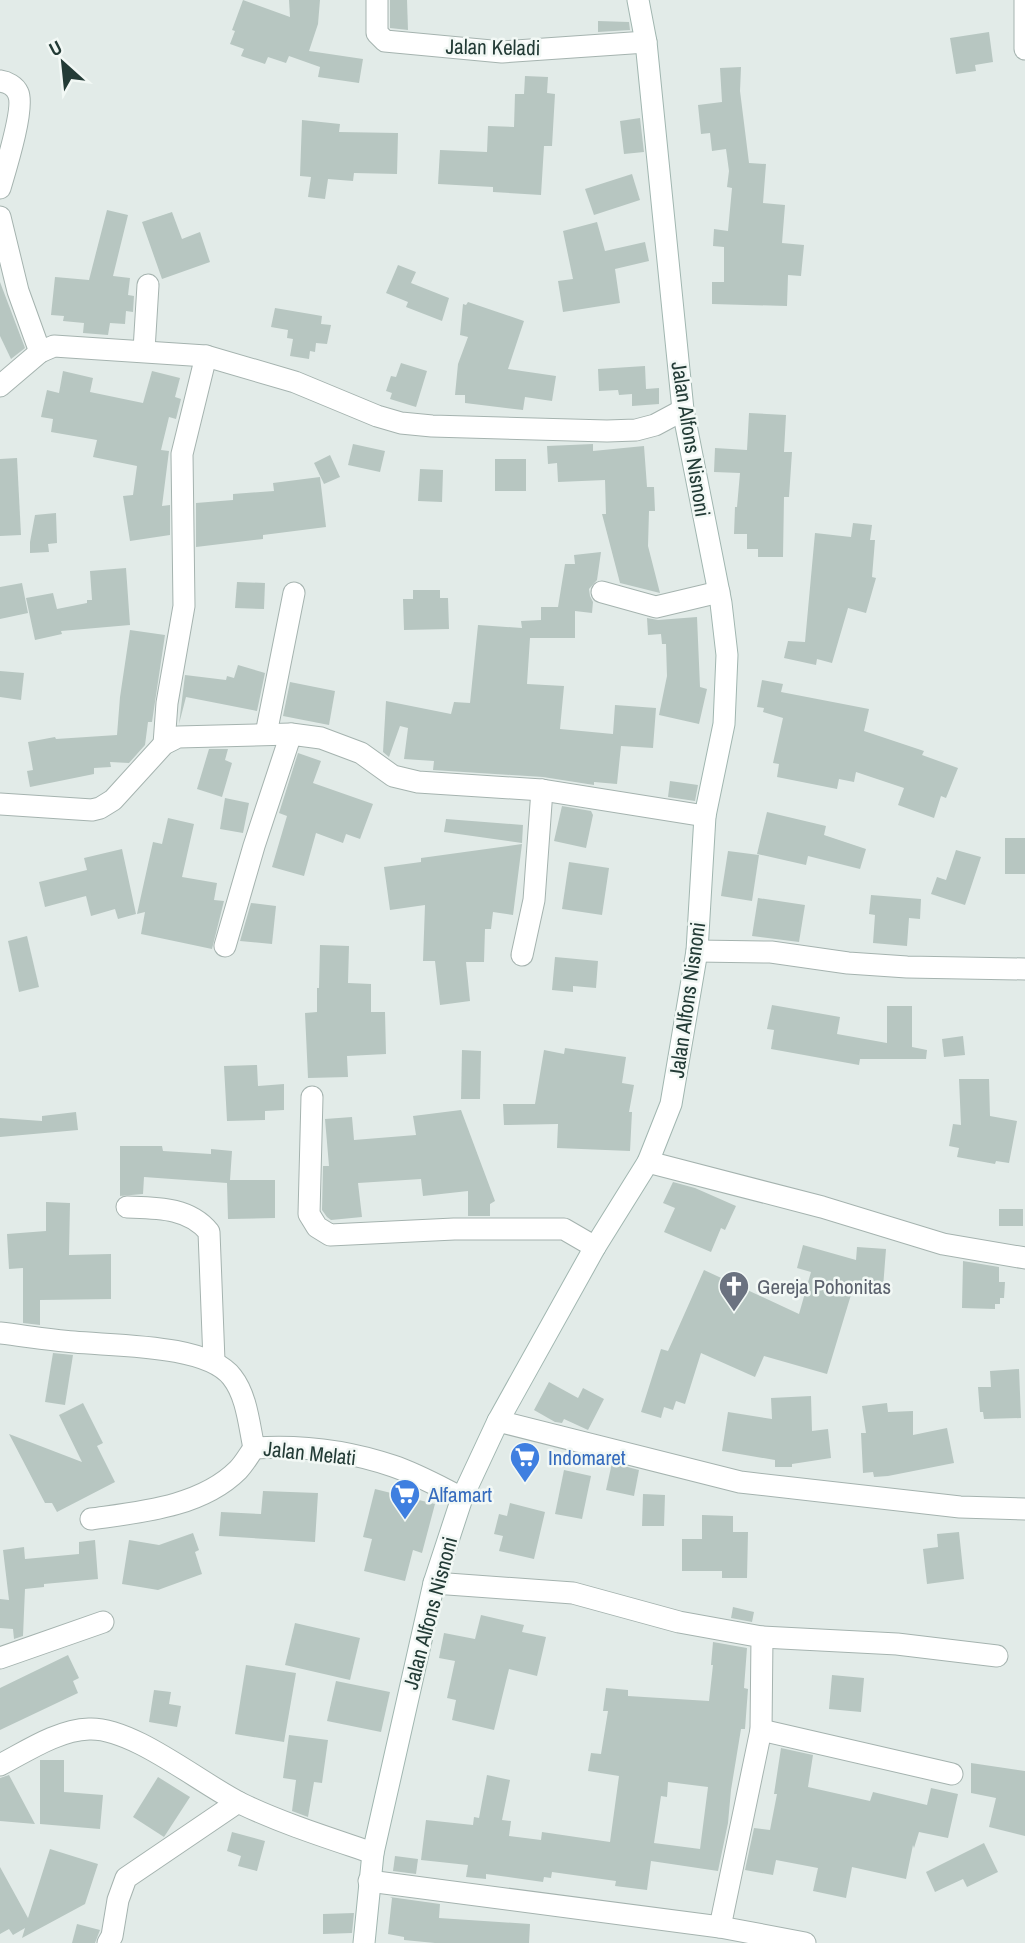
<svg xmlns="http://www.w3.org/2000/svg" width="1025" height="1943" viewBox="0 0 1025 1943" font-family="'Archivo Narrow',sans-serif">
<style>
.building{fill:#b7c6c1;fill-rule:evenodd}
.lines{fill:none;stroke-linecap:round;stroke-linejoin:round}
.minor-casing{stroke:#a5b3af;stroke-width:23}
.secondary-casing{stroke:#a1b6b0;stroke-width:23}
.minor{stroke:#fff;stroke-width:21}
.secondary{stroke:#fff;stroke-width:21}
.labels{text-anchor:middle;dominant-baseline:central;stroke-width:5;stroke-linejoin:round;paint-order:stroke}
.street-label{font-size:21px;fill:#233b36;stroke:#f2f8f5}
.worship-label{font-size:21px;fill:#5b616d;stroke:#f2f8f5;text-anchor:start}
.shop-label{font-size:21px;fill:#366cbe;stroke:#f2f8f5;text-anchor:start}
</style>
<rect width="100%" height="100%" fill="#e2ebe8"/>
<g class="building">
<path d="M243,0L290,17L289,0H320L318,24L309,51L363,59L359,83L318,77L320,67L289,56L286,63L268,57L265,64L241,56L244,49L230,44L235,31L232,30Z"/>
<path d="M390,0H407L408,30L390,28Z"/>
<path d="M598,21L629,22L630,30L598,32Z"/>
<path d="M989,32L993,62L975,65L976,71L956,74L950,38Z"/>
<path d="M741,67L740,91L749,163L766,164L763,203L785,205L782,243L804,245L801,276L788,275L787,306L712,304V282H724V247L713,246L714,229L728,231L732,188L727,187L729,171L726,149L712,151L710,133L701,134L698,105L722,102L720,68Z"/>
<path d="M525,76L548,77L547,93L555,94L552,146H544L541,195L493,192V187L438,184L440,150L487,152L488,126L514,127L515,94H524Z"/>
<path d="M640,118L644,152L624,154L620,121Z"/>
<path d="M302,120L340,124L339,132L398,133L397,174L354,173L353,181L328,179L325,199L308,197L311,177L300,176Z"/>
<path d="M632,174L640,200L594,215L585,189Z"/>
<path d="M107,210L128,215L113,276L130,278L128,295L134,296L133,312L126,311L125,324L110,323L108,335L83,333L84,323L63,321L64,316L51,315L55,277L89,280Z"/>
<path d="M172,212L182,239L200,232L210,262L162,279L142,222Z"/>
<path d="M597,222L605,251L645,242L649,261L615,269L620,303L563,312L558,281L573,279L563,231Z"/>
<path d="M398,265L416,272L411,283L449,298L442,321L406,307L408,302L386,293Z"/>
<path d="M0,282L25,348L11,359L0,336Z"/>
<path d="M468,302L524,321L508,369L556,376L552,401L525,397L523,410L465,403V395H455L458,364L468,337L460,335L463,304L466,305Z"/>
<path d="M275,308L322,316L321,324L331,325L327,344L316,343L315,352L310,351L309,359L290,356L293,339L287,338L288,330L271,327Z"/>
<path d="M401,363L427,371L416,407L390,399L392,393L386,391L391,376L396,377Z"/>
<path d="M645,366L646,389L659,388V404L632,406V394L619,395L618,390L599,391L598,369Z"/>
<path d="M63,371L93,378L90,392L143,403L152,371L180,378L175,397L181,399L176,419L169,417L161,450L169,451L162,506L170,505V535L130,541L123,496L133,495L137,466L93,457L97,440L51,432L53,419L41,417L47,390L59,393Z"/>
<path d="M749,413L786,415L784,452H792L789,497H784L783,557H758V549H747V534H734L735,507H737L740,473L714,472L715,448L747,450Z"/>
<path d="M353,444L385,451L380,472L348,465Z"/>
<path d="M593,444V451L644,446L647,487H654L655,511H649L648,546L660,593L620,583L602,514H606L605,480L558,482L557,463L548,464L547,446Z"/>
<path d="M330,455L340,477L324,484L314,463Z"/>
<path d="M17,458L21,535L0,536V459Z"/>
<rect x="495" y="459" width="31" height="32"/>
<path d="M420,469L443,470L442,502L418,501Z"/>
<path d="M320,477L326,527L263,535V539L196,547V503L233,500V494L274,491L273,483Z"/>
<path d="M56,513L57,543L48,544L49,552L30,553V542L35,515Z"/>
<path d="M853,523L872,525L870,540H875L872,577L876,578L866,613L848,608L832,663L817,659L816,665L784,658L788,641L805,642L815,533L851,537Z"/>
<path d="M601,552L597,580L589,589L590,596L593,602L592,613L575,611V638H530L527,684L564,686L560,729L613,734L615,705L656,708L653,748L621,746L617,784L594,782V785L543,777L433,770L434,761L404,759L408,728L400,726L389,757L383,752L386,701L451,714L454,702L470,703L478,625L522,628L521,621L541,620V607H558L565,564H575L574,555Z"/>
<path d="M126,568L130,625L61,631L62,634L35,640L26,598L53,593L57,609L87,603V600H92L90,571Z"/>
<path d="M237,582L265,583L264,609L235,608Z"/>
<path d="M22,583L28,613L0,619V587Z"/>
<path d="M413,590H440V598H448L449,629L404,630L403,599H413Z"/>
<path d="M697,617L700,687L707,689L699,724L659,715L667,676L666,644H662L661,634L648,635L647,618L658,620Z"/>
<path d="M130,630L165,635L152,722H148L145,745L129,763L110,762L111,767L94,768V774L30,787L27,771L33,770L28,742L55,737L56,739L117,735L120,697Z"/>
<path d="M238,665L265,673L257,711L186,697L179,724L185,675L226,680L227,676L234,678Z"/>
<path d="M0,671L24,673L21,700L0,697Z"/>
<path d="M762,680L783,684L781,692L869,709L864,731L924,751L922,755L958,768L946,798L941,796L934,818L898,805L904,788L856,772L854,782L839,779L837,789L777,777L779,764L773,763L783,718L763,712L764,708L757,707Z"/>
<path d="M290,682L335,691L329,725L283,716Z"/>
<path d="M209,749H228L225,760L232,763L222,797L197,789Z"/>
<path d="M298,753L321,761L313,783L373,804L360,839L346,834L343,843L316,833L304,876L272,867L287,816L279,813Z"/>
<path d="M670,781L698,785L695,801L668,797Z"/>
<path d="M225,798L249,803L243,833L220,829Z"/>
<path d="M562,806L591,811L593,815L586,848L554,841Z"/>
<path d="M767,812L826,826L824,835L866,849L860,869L808,856L806,865L757,854Z"/>
<path d="M168,818L194,824L182,877L217,883L214,900L224,901L212,949L141,934L145,912L137,914L153,842L162,844Z"/>
<path d="M446,819L523,825L522,843L444,832Z"/>
<rect x="1005" y="838" width="20" height="36"/>
<path d="M522,844L513,915L493,912L491,929H485L484,962H466L470,1001L440,1005L435,961H423L425,905L390,910L384,867L421,862V858Z"/>
<path d="M122,849L136,914L118,919L115,909L91,916L86,896L45,907L39,882L87,870L84,858Z"/>
<path d="M956,850L981,857L965,905L931,894L937,877L946,880Z"/>
<path d="M728,851L759,855L752,901L721,896Z"/>
<path d="M569,862L609,868L602,915L562,909Z"/>
<path d="M871,895L921,899L920,919L909,918L907,946L873,943L875,915L869,914Z"/>
<path d="M758,898L805,905L799,942L752,936Z"/>
<path d="M251,903L276,906L272,944L240,941Z"/>
<path d="M27,936L39,987L19,992L8,941Z"/>
<path d="M320,945L349,946L348,983L371,984V1012H385L386,1054L347,1056L348,1077L308,1078L305,1013L317,1012V988H319Z"/>
<path d="M555,957L598,961L596,988L573,986V992L552,990Z"/>
<path d="M772,1005L840,1017L837,1034L887,1043V1006H912V1047L927,1050L926,1059H860L859,1065L771,1049L774,1030L767,1029Z"/>
<path d="M963,1036L965,1055L944,1057L942,1039Z"/>
<path d="M565,1048L626,1057L622,1083L634,1085L629,1112H632L630,1151L557,1148L558,1124L504,1125L503,1104H535L544,1050L564,1054Z"/>
<path d="M462,1050L481,1051L480,1099H461Z"/>
<path d="M257,1065L258,1086L284,1084V1110L265,1111V1120L227,1121L224,1066Z"/>
<path d="M959,1079H989L990,1116L1017,1121L1009,1163L996,1161L995,1164L957,1157L959,1148L949,1146L953,1124L961,1125Z"/>
<path d="M461,1110L495,1201L490,1204V1216H468V1191L423,1196L421,1179L358,1183L362,1217L331,1220L327,1217L322,1210L323,1166H329L325,1119L352,1117L354,1140L416,1135L413,1116Z"/>
<path d="M76,1112L78,1130L0,1137V1118L42,1121V1116Z"/>
<path d="M120,1146H162L163,1151L211,1154V1149L232,1151L230,1180H275V1218L228,1219L227,1183L144,1177L143,1194L120,1196Z"/>
<path d="M673,1182L695,1188L736,1206L725,1230L721,1228L711,1252L664,1232L675,1208L663,1203Z"/>
<path d="M46,1202L70,1203L69,1255L111,1254V1299L40,1300V1325L23,1323V1268L9,1269L7,1234L46,1231Z"/>
<rect x="999" y="1209" width="24" height="17"/>
<path d="M803,1245L856,1260L857,1247L886,1249L883,1288L854,1285L827,1374L764,1356L755,1377L701,1353L685,1404L676,1401L673,1410L664,1407L661,1418L641,1412L661,1349L668,1351L704,1270L799,1314L811,1272L797,1268Z"/>
<path d="M963,1261L999,1267V1282H1005L1004,1298H1000V1304H995V1309L962,1308Z"/>
<path d="M53,1353L73,1355L65,1405L45,1402Z"/>
<path d="M1019,1369L1021,1418L984,1419L983,1412H980L978,1387H991L990,1371Z"/>
<path d="M549,1382L578,1398L583,1388L604,1399L588,1430L564,1419L562,1423L555,1422L534,1410Z"/>
<path d="M811,1396L812,1431L828,1429L831,1458L792,1464V1467H775V1460L722,1451L728,1412L772,1419L771,1398Z"/>
<path d="M83,1403L103,1443L97,1446L115,1482L57,1512L52,1503H45L9,1434L82,1462L59,1415Z"/>
<path d="M887,1403L888,1412L913,1411V1435L947,1428L954,1463L888,1476L874,1477L873,1472L863,1473L861,1433H866L862,1406Z"/>
<path d="M612,1463L639,1470L634,1496L606,1490Z"/>
<path d="M564,1470L591,1476L582,1519L555,1514Z"/>
<path d="M375,1489L435,1504L422,1553L413,1550L405,1581L364,1571L372,1539L363,1537Z"/>
<path d="M263,1491L318,1493L315,1542L219,1536L221,1512L261,1514Z"/>
<path d="M643,1494L665,1495L664,1526H642Z"/>
<path d="M510,1503L545,1512L534,1559L499,1551L503,1536L494,1534L499,1514L507,1516Z"/>
<path d="M702,1515L733,1516V1532H748L747,1578H722V1571H682V1539H702Z"/>
<path d="M959,1532L964,1579L927,1584L923,1549L938,1547L937,1534Z"/>
<path d="M193,1533L199,1550L195,1552L202,1574L158,1590L122,1584L129,1540L159,1545Z"/>
<path d="M95,1540L98,1579L44,1584V1587L25,1589L23,1636L14,1639L13,1629L0,1628V1599L9,1600L3,1550L24,1547L25,1559L79,1554V1542Z"/>
<path d="M733,1607L754,1612L752,1622L731,1618Z"/>
<path d="M481,1615L524,1625L522,1632L546,1637L537,1676L509,1669L494,1730L452,1720L456,1700L447,1698L455,1661L439,1658L444,1633L475,1639Z"/>
<path d="M295,1623L360,1638L350,1680L285,1665Z"/>
<path d="M713,1642L747,1648L744,1688L748,1689L745,1729H741L731,1790L728,1823L718,1871L651,1861L647,1890L615,1886L616,1881L552,1872L551,1878L544,1877L543,1882L486,1874V1879L466,1877L468,1865L421,1860L426,1820L473,1825L474,1817L479,1818L487,1775L510,1780L502,1820L511,1821L509,1836L541,1840L542,1832L610,1842L619,1776L588,1771L591,1753L601,1754L608,1711H603L606,1688L628,1690V1696L709,1701L713,1665H711ZM668,1782L708,1787L700,1849L654,1843L661,1796L667,1797Z"/>
<path d="M68,1655L79,1678L73,1681L78,1693L0,1730V1688Z"/>
<path d="M246,1665L296,1673L284,1742L235,1734Z"/>
<path d="M832,1675L864,1678L861,1712L829,1709Z"/>
<path d="M336,1681L390,1692L381,1732L327,1721Z"/>
<path d="M154,1690L171,1692L169,1704L181,1706L177,1727L149,1722Z"/>
<path d="M289,1735L328,1740L322,1783L314,1782L308,1817L292,1811L296,1780L283,1778Z"/>
<path d="M781,1748L813,1755L808,1787L870,1801L873,1792L927,1805L931,1788L958,1794L948,1838L919,1832L914,1848L913,1845L906,1879L852,1867L846,1898L813,1891L818,1868L776,1860L773,1875L745,1870L754,1828L770,1830L777,1794H774Z"/>
<path d="M40,1760H64V1792L103,1795L100,1829L40,1824Z"/>
<path d="M971,1763L1025,1771V1836L989,1827L996,1798L971,1793Z"/>
<path d="M9,1775L35,1824L0,1821V1778Z"/>
<path d="M158,1777L190,1797L164,1837L133,1817Z"/>
<path d="M232,1832L265,1841L257,1871L238,1866L241,1856L227,1851Z"/>
<path d="M984,1843L998,1872L967,1887L963,1879L935,1892L926,1872Z"/>
<path d="M50,1849L98,1864L85,1904L22,1938L25,1928L13,1935L9,1929L0,1934V1867L28,1918Z"/>
<path d="M395,1856L418,1859L416,1874L393,1871Z"/>
<path d="M390,1897L440,1904L439,1918L530,1924L529,1943H435L404,1940V1937L388,1934L392,1898Z"/>
<path d="M354,1913L352,1933L323,1934V1914Z"/>
<path d="M77,1924L100,1930L95,1943H72Z"/>
</g>
<g class="lines">
<g class="minor-casing">
<g id="minor">
<path d="M377,0V33L385,41L502,52L646,42"/>
<path d="M1025,0V49"/>
<path d="M0,81C7,82 15,86 18,93C25,107 5,171 0,188"/>
<path d="M0,217L18,291L40,352"/>
<path d="M144,350L148,285"/>
<path d="M0,386L40,352L54,346L206,356L295,382L377,416L401,423L432,426L607,431L636,430L655,425L683,410"/>
<path d="M602,592L656,607L719,592"/>
<path d="M266,734L294,593"/>
<path d="M164,744L167,703L184,606L182,454L206,356"/>
<path d="M0,804L92,810L100,808L113,800L164,744L178,737L291,734"/>
<path d="M225,946L254,846L291,734L321,738L361,753L393,776L418,782L542,790L705,816"/>
<path d="M697,951L771,952L848,963L907,967L1025,969"/>
<path d="M522,955L534,900L542,790"/>
<path d="M312,1097L309,1214L317,1227L330,1235L454,1229H564L595,1247"/>
<path d="M648,1162L822,1207L943,1244L1025,1258"/>
<path d="M127,1207C156,1208 189,1207 209,1232L214,1361"/>
<path d="M0,1333C25,1336 49,1340 74,1342C114,1346 207,1344 232,1377C247,1396 249,1425 254,1448C300,1445 349,1451 393,1466C417,1474 440,1487 462,1498"/>
<path d="M498,1421L740,1482L960,1507L1025,1509"/>
<path d="M91,1519C140,1512 201,1507 238,1470C244,1464 249,1455 254,1448"/>
<path d="M434,1583L573,1593L679,1622L762,1637L761,1730L720,1927"/>
<path d="M762,1637L897,1644L997,1656"/>
<path d="M0,1658L103,1622"/>
<path d="M761,1730L952,1774"/>
<path d="M0,1765C27,1751 58,1730 89,1729C133,1727 201,1784 242,1804C284,1824 329,1838 373,1853"/>
<path d="M369,1881L720,1927L805,1943"/>
<path d="M108,1943L112,1936L118,1900L126,1878L238,1802"/>
</g>
</g>
<g class="secondary-casing">
<path id="secondary" d="M364,1943L373,1853L434,1583L462,1498L498,1421L595,1247L648,1162L671,1104L697,951L705,816L724,724L727,655L721,603L683,410L646,42L638,0"/>
</g>
<use href="#minor" class="minor"/>
<use href="#secondary" class="secondary"/>
</g>
<defs>
<g id="church-pin" transform="scale(1.575)"><path d="M0 17L-7.5 6A9.5 9.5 0 1 1 7.5 6Z" fill="#6b7280" stroke="#f2f8f5"/><path d="M-1.2-6h2.4v3.5h3.3v2.4h-3.3V6h-2.4V-.1h-3.3v-2.4h3.3Z" fill="#fff"/></g>
<g id="supermarket-pin" transform="scale(1.575)"><path d="M0 17L-7.5 6A9.5 9.5 0 1 1 7.5 6Z" fill="#3f7fe0" stroke="#f2f8f5"/><path d="M-6-5.5h2.5l.6 2H6L4.5 2H-2.5L-4.4-4H-6ZM-1.5 3.2a1.3 1.3 0 1 0 .1 0ZM3 3.2a1.3 1.3 0 1 0 .1 0Z" fill="#fff"/></g>
</defs>
<g fill-rule="evenodd">
<use href="#church-pin" x="734" y="1286"/>
<use href="#supermarket-pin" x="525" y="1457"/>
<use href="#supermarket-pin" x="405" y="1494"/>
</g>
<g class="labels">
<g class="street-label">
<text transform="translate(493 47) rotate(1)">Jalan Keladi</text>
<text transform="translate(691 439) rotate(81)">Jalan Alfons Nisnoni</text>
<text transform="translate(687 1000) rotate(-82)">Jalan Alfons Nisnoni</text>
<text transform="translate(310 1453) rotate(6)">Jalan Melati</text>
<text transform="translate(430 1613) rotate(-75)">Jalan Alfons Nisnoni</text>
</g>
<g class="worship-label">
<text x="757" y="1286">Gereja Pohonitas</text>
</g>
<g class="shop-label">
<text x="548" y="1457">Indomaret</text>
<text x="428" y="1494">Alfamart</text>
</g>
</g>
<g transform="translate(63 63) rotate(333)" stroke="#f2f8f5" stroke-width="5" paint-order="stroke">
<path d="M0-5L12 26L0 18L-12 26Z" fill="#233b36"/>
<text y="-10" font-size="19" font-weight="bold" text-anchor="middle" fill="#233b36">U</text>
</g>
</svg>
